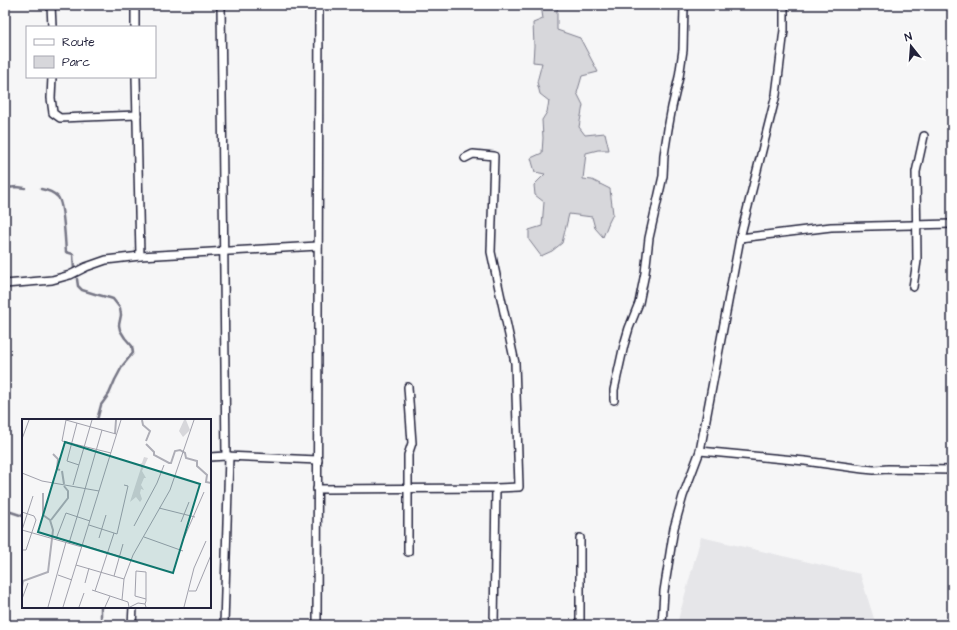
<svg xmlns="http://www.w3.org/2000/svg" width="957" height="630" viewBox="0 0 957 630" font-family="'Architects Daughter',sans-serif">
<style>
.built{fill:#e6e6e9}
.green{fill:#d7d7db;stroke:#7c7c8b}
.lines{fill:none;stroke-linecap:round;stroke-linejoin:round}
.stream{stroke:#767685;stroke-width:2.5}
.minor-casing{stroke:#22223b;stroke-width:10}
.minor{stroke:#fff;stroke-width:7}
.inset-river{fill:none;stroke:#aeaeb7;stroke-width:2}
.inset-road{fill:none;stroke:#a1a1ac;stroke-width:1}
.view{fill:#0f766e;fill-opacity:0.15;stroke:#0f766e;stroke-width:2}
.inset-edge{fill:none;stroke:#22223b;stroke-width:2}
</style>
<rect width="100%" height="100%" fill="#f6f6f7"/>
<filter id="ink" filterUnits="userSpaceOnUse"><feTurbulence type="fractalNoise" baseFrequency=".025" numOctaves="2"/><feDisplacementMap in="SourceGraphic" scale="8" xChannelSelector="R" yChannelSelector="G"/><feConvolveMatrix kernelMatrix="1 2 1 2 8 2 1 2 1" color-interpolation-filters="sRGB"/></filter>
<g filter="url(#ink)">
<path class="built" d="M701,537L860,574L876,625H678V620Z"/>
<path class="green" d="M541,5H560L557,10V30L580,38L598,72L582,76L577,93L583,105L579,127L585,135L605,133L609,150H598L586,153L583,179L592,180L610,189L613,214L609,222L603,237L595,228L592,217L569,214L562,243L552,251L541,256L529,240V230L542,226L544,202L535,195L534,185L545,174L535,172L531,158L542,153L543,138L542,120L547,112L549,101L540,94L537,82L542,63L533,62L534,46L533,23L543,19Z"/>
<g class="lines">
<g class="stream">
<path d="M5,188L17,187L25,188"/>
<path d="M41,189C47,190 53,192 58,197C64,204 65,241 66,252L73,254L74,271"/>
<path d="M77,279L78,286L82,290L95,294L110,298L113,299L120,308L121,315L119,325L120,330L125,338L132,346L133,353L123,365L115,380L109,394L101,405L97,420"/>
<path d="M5,510L23,516"/>
<path d="M101,607V617L103,625"/>
</g>
<g class="minor-casing">
<g id="minor">
<path d="M51,5L52,27"/>
<path d="M135,5V27"/>
<path d="M221,5L226,456"/>
<path d="M52,77L51,98L53,113L60,118L137,115"/>
<path d="M136,77L140,256"/>
<path d="M740,238L831,227L952,224"/>
<path d="M5,284L52,280L70,275L86,267L106,260L140,256L318,246"/>
<path d="M913,287L917,261L916,172L924,136"/>
<path d="M614,400V390L624,345L629,328L639,303L645,273L649,238L663,176L664,155L668,129L672,107L679,77L683,50L684,5"/>
<path d="M700,451L805,461L863,469L874,470L888,469L952,470"/>
<path d="M210,457L226,456L318,460"/>
<path d="M317,489L496,488L519,487L515,363L491,252L494,156L473,154L465,158"/>
<path d="M580,538V625"/>
<path d="M408,552V455L412,443L408,387"/>
<path d="M132,625L133,607"/>
<path d="M224,625L229,456"/>
<path d="M317,625L319,5"/>
<path d="M494,625L496,488"/>
<path d="M662,625L664,591L674,528L683,496L700,451L740,238L776,95L784,30V5"/>
</g>
</g>
<use href="#minor" class="minor"/>
</g>
</g>
<g transform="translate(22 419)">
<rect width="189" height="189" fill="#f6f6f7"/>
<path d="M162,1H168H164L168,11L161,18L157,12ZM122,38L126,39L120,52L124,59H122L119,66L122,71L119,70L118,74L120,80L118,83L114,78L108,83L119,49V46H116L120,44Z" fill="#d7d7db"/>
<path class="inset-river" d="M120,1L121,6L128,12L124,22M93,15L94,1M124,25L132,33V36L147,44H149L153,32L158,31L163,34L164,39L175,42V47L185,56L184,63L189,64M31,35L36,40L35,50L38,51M40,52L42,65M29,101L46,79V72L42,67M0,168L1,162L26,153L31,111L28,101L21,96V74"/>
<path class="inset-road" d="M55,4L45,42L57,46M0,20L7,1M89,34L40,22L44,1L94,15M0,54L20,62L77,72M51,66L70,1M137,89L173,98M0,93L12,97L14,101L4,131H0M55,98L80,11M159,103L167,83M67,106L95,115L106,67L102,66M112,107L135,64L142,46M0,111L60,128M0,111L11,77M122,118L161,132M77,119L84,96M162,119L182,73M34,120L44,94L68,102M47,124L55,98M61,126L109,141M54,146L102,160M36,156L50,161M92,157L101,125M63,164L67,149M70,171L106,183L107,188M73,172L92,114M167,172H174L189,136M0,180L6,164M100,181L102,160L111,136L148,71L172,1M123,185L124,182V153L114,152L113,177L124,180M26,188L44,123M41,188L99,1M57,188L62,174M83,188L88,177M108,188L116,184L123,185L124,188M162,188L172,149L184,122"/>
<path class="view" d="M43,23L178,65L151,154L16,113Z"/>
<rect width="189" height="189" class="inset-edge"/>
</g>
<rect width="957" height="630" fill="none" stroke="#fff" stroke-width="20"/>
<rect x="10" y="10" width="937" height="610" fill="none" stroke="#22223b" stroke-width="1.5" filter="url(#ink)"/>
<rect x="26" y="26" width="130" height="52" fill="#ffffff" stroke="#a7a7b1"/>
<rect x="34" y="39" width="20" height="6" fill="#ffffff" stroke="#a7a7b1"/>
<text x="62" y="46" font-size="12" fill="#22223b">Route</text>
<rect x="34" y="56" width="20" height="12" fill="#d7d7db" stroke="#a7a7b1"/>
<text x="62" y="66" font-size="12" fill="#22223b">Parc</text>
<g transform="translate(911 46) rotate(343)" stroke="#ffffff" stroke-width="3" paint-order="stroke">
<path d="M0-3L7 15L0 10L-7 15Z" fill="#22223b"/>
<text y="-6" font-size="11" font-weight="bold" text-anchor="middle" fill="#22223b">N</text>
</g>
</svg>
